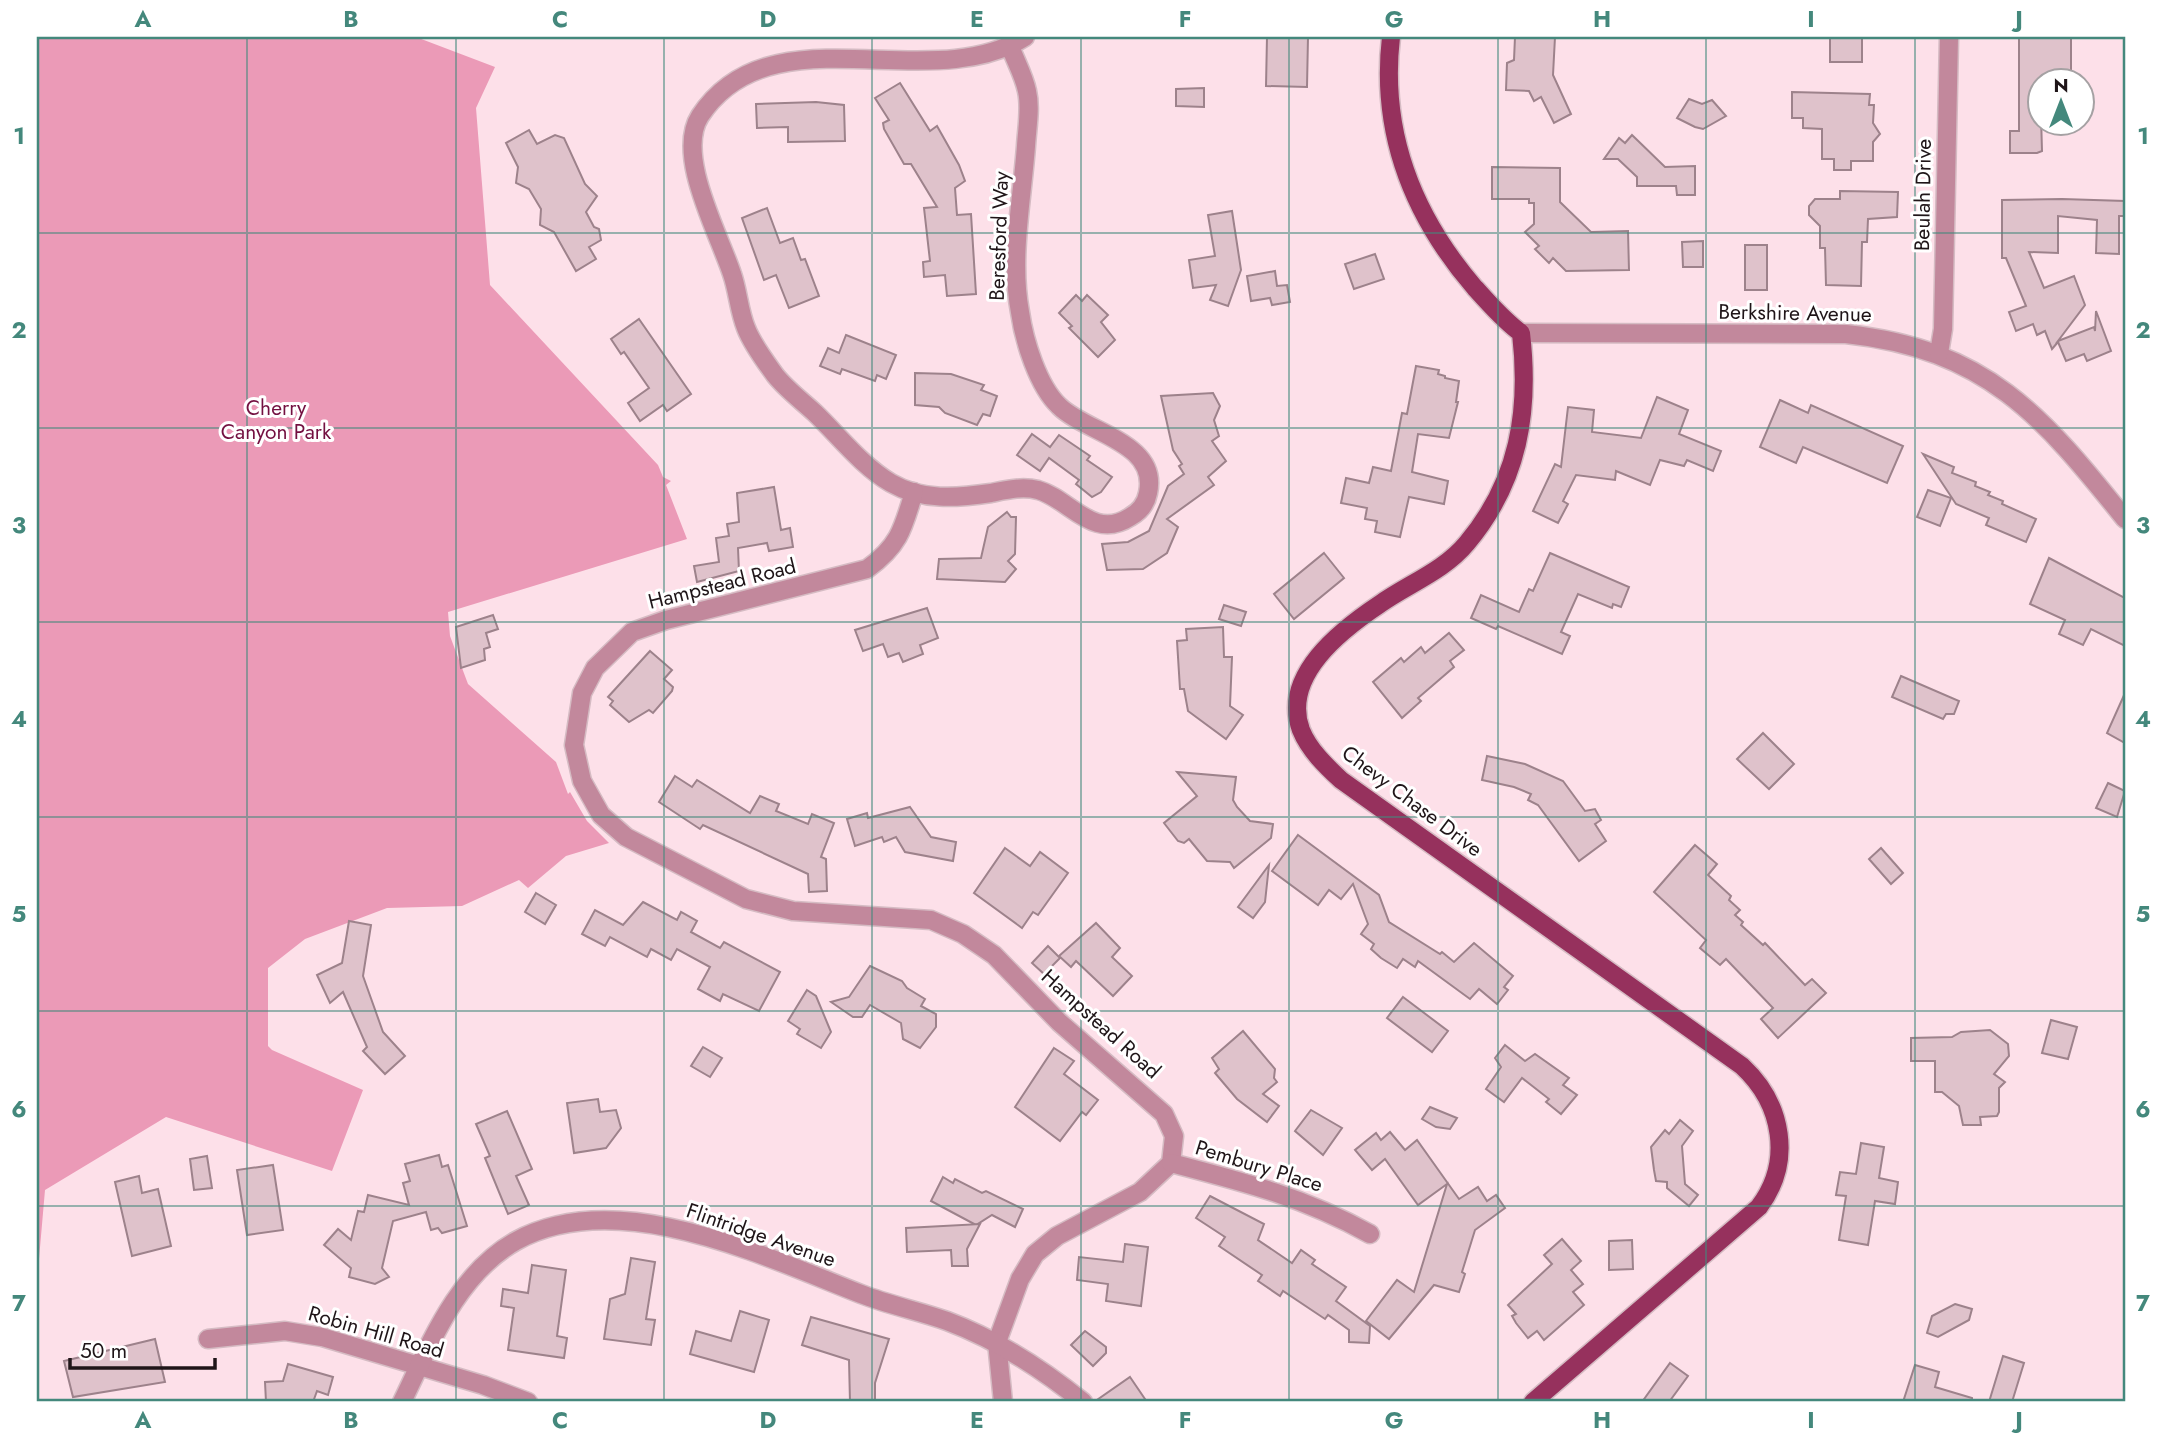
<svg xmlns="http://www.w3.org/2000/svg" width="2162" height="1439" viewBox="0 0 2162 1439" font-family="Jost,sans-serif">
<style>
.green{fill:#eb9ab7}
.building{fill:#dfc2cb;stroke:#9d828b;stroke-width:2}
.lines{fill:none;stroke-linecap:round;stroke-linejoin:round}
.minor-casing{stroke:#d5bbc3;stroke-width:21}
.major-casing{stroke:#d5bbc3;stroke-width:21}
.minor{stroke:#c2889c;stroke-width:18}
.major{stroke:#96315d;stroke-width:18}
.grid{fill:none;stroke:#44887c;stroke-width:2;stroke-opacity:0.55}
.labels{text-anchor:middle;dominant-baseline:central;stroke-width:6;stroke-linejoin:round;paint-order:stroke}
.street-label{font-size:21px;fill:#1f1518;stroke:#fff}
.park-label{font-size:21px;fill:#731041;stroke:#fff}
.neatline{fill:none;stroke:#44887c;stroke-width:2.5}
.grid-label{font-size:23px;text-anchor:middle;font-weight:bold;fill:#44887c}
</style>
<rect width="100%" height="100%" fill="#fde0e9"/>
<path class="green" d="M37,37H416L495,67L476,108L490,285L658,465L663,477L671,481L666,485L687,539L448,612L450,636L468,684L556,762L568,794L570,792L587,821L609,843L566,856L528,888L519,880L462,906L387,908L305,939L268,968V1046L272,1050L363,1090L332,1171L166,1117L45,1190L37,1282Z"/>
<g class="building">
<path d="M1267,37H1308L1307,87L1266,86Z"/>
<path d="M1515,37H1555L1553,75L1571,114L1554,123L1541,97L1534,101L1529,91L1506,90L1507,63L1514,60Z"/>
<rect x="1830" y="37" width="32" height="25"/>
<path d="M2019,37H2071V78L2040,80L2042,151L2037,153H2010V131H2019Z"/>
<path d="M900,83L930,131L937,126L959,165L965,181L955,188L957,215L971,214L976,294L947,296L945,275L924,277L923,262L930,261L924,208L937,207L911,164H904L884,129L883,123L889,120L875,98Z"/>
<path d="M1204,88V107L1176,106V89Z"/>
<path d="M1792,92L1870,94L1869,105H1874L1873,123L1880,134L1873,142V161H1851V170H1834V159H1822V129L1803,128V118H1792Z"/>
<path d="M1689,99L1702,104L1712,100L1726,116L1703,129L1695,127L1677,118Z"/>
<path d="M816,102L844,105L845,141L788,142V127L757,128L756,104Z"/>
<path d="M529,130L537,144L555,135L564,138L585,184L597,196L586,212L594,227L599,229L601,240L589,247L596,259L576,271L554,232L540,225L541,209L529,189L516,183L518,167L506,143Z"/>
<path d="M1632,135L1665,167L1695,166V195H1677L1676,186H1637V177L1618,159H1604L1619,138L1625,143Z"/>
<path d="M1492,167L1560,168V202L1591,232L1628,231L1629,270L1566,271L1553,258L1549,263L1535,249L1539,246L1525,232L1534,224V203H1529V199H1492Z"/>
<path d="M1840,191L1898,192L1897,217L1868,219L1867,242H1862L1861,286L1826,285L1825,248H1820V226L1809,215V206L1815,199H1840Z"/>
<path d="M2062,199L2125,201V216H2119V254L2096,253L2097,220L2058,216V253L2029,252L2044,288L2074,276L2085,305L2058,341L2094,327L2095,331L2096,311L2111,351L2087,361L2084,354L2066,361L2058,342L2052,349L2045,331L2037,335L2033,324L2016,331L2009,312L2026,306L2006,258H2002V200Z"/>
<path d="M767,208L780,243L793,238L801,260L805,259L819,296L789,308L776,275L764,280L742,218Z"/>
<path d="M1232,211L1241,270L1228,306L1210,300L1216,285L1193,288L1189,260L1215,256L1208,215Z"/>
<path d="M1703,241V267H1683L1682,242Z"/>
<rect x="1745" y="245" width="22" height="45"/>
<path d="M1375,254L1384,279L1354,289L1345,264Z"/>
<path d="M1275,271L1277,286L1287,285L1290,302L1272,305L1270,298L1251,301L1247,276Z"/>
<path d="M1076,295L1082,301L1087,295L1108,315L1101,322L1115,340L1098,357L1069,328L1072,326L1059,313Z"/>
<path d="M639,319L691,394L667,411L663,405L640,421L628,403L649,388L624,352L621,354L611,339Z"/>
<path d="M846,335L896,355L886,379L877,375L875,381L842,369L840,374L820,366L828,348L839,353Z"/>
<path d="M1416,366L1439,370L1438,374L1445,376V378L1459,381L1456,402H1458L1449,438L1418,434L1412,472L1448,481L1444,504L1409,497L1400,537L1375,532L1377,521L1365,519L1367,508L1341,503L1346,478L1369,483L1373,467L1391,471L1402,413L1407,414Z"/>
<path d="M915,373L951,374L984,385L981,390L997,396L990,416L983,414L977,425L945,413L939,407L915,405Z"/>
<path d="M1213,393L1220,406L1214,420L1219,436L1212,441L1226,461L1208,477L1214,485L1167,519L1178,527L1167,553L1143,569L1107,570L1102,544L1128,542L1149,531L1168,486L1184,474L1179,466L1182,464L1173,450L1161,396Z"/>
<path d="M1657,397L1688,410L1679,434L1721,451L1713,471L1687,460L1684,466L1660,460L1650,485L1616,471L1615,480L1576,475L1563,501L1568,504L1558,523L1533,511L1555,464L1561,467L1568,407L1594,410L1592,432L1641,438Z"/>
<path d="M1780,400L1808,413L1811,405L1903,446L1887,483L1803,447L1796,463L1760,447Z"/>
<path d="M1032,434L1050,447L1059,435L1090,456L1087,460L1112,477L1101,492L1092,497L1076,484L1079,480L1049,458L1040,471L1017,455Z"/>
<path d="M1923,454L1954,467L1952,473L1976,482L1975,486L1990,492L1988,495L2003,501L2002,504L2036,519L2026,542L1986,525L1989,518L1956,504Z"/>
<path d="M774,487L781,530L790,528L793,547L769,551L767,543L738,548L739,571L697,582L694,566L719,562L716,538L729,536L727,524L739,522L737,493Z"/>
<path d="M1928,490L1951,498L1940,526L1917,517Z"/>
<path d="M1007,512L1011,517H1016L1015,554L1008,561L1016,569L1005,582L937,579L939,559L981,558L988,527Z"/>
<path d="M1324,553L1344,578L1294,619L1274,594Z"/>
<path d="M1550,553L1629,587L1621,607L1613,604L1612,608L1578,594L1561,632L1570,636L1562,654L1498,626L1496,629L1471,618L1481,595L1519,612L1529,589L1533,591Z"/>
<path d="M2049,558L2125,598V646L2091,629L2083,645L2059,634L2065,620L2030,604Z"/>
<path d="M1224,605L1246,612L1241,626L1219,619Z"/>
<path d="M927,608L938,638L920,645L923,654L903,662L899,653L888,657L883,644L863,651L855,630Z"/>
<path d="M493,615L498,629L486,633L490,647L484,649L485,660L461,668L456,627Z"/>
<path d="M1223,627L1224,657H1232L1230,706L1243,715L1226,739L1188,711L1184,689H1180L1177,641L1187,640L1186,629Z"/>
<path d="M1449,633L1464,650L1450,661L1454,667L1418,698L1421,701L1402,718L1373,682L1401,658L1404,662L1421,647L1425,653Z"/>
<path d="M650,651L672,670L664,679L673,687L672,691L653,713L649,710L629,722L610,705L613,701L608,697Z"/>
<path d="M1901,676L1959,701L1954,714H1946L1943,719L1892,697Z"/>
<path d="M2125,693V743L2107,733Z"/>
<path d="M1763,733L1794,764L1769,789L1737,759Z"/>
<path d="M1487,756L1525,764L1563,781L1585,811L1595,809L1601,820L1595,824L1606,841L1579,861L1538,805L1528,800L1531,794L1514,787L1482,780Z"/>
<path d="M1177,772L1236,777L1233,800L1237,807L1250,821L1273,824L1271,838L1234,868L1230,862L1207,861L1189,839L1184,843L1178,841L1164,823L1197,796Z"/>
<path d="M675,776L692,787L697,780L750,813L760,796L779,804L776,811L808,824L812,814L834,823L821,857L826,859L827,891L809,892L808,874L703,825L700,829L659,802Z"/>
<path d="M2108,783L2125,791L2117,817L2096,808Z"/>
<path d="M910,807L931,837L956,842L953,861L905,852L896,837L884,842L882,837L855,846L847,819L867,813L868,818Z"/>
<path d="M1298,835L1379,895L1389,922L1440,954L1442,952L1454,962L1474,943L1513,976L1504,987L1508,990L1497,1004L1479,989L1470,999L1418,961L1415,967L1403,959L1397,968L1381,958L1371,949L1374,944L1361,934L1368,924L1353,884L1341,899L1329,890L1318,905L1272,871Z"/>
<path d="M1695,845L1717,864L1708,875L1731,896L1729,900L1740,910L1735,915L1743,922L1741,925L1763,945L1765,943L1805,985L1812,979L1826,993L1778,1038L1761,1019L1773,1008L1726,959L1720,965L1700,948L1706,940L1654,892Z"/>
<path d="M1005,848L1030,866L1040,852L1068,873L1038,915L1033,912L1022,928L974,893Z"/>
<path d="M1881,848L1903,873L1891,884L1869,859Z"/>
<path d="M1269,865L1265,902L1253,918L1238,907Z"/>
<path d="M536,893L556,905L545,924L525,912Z"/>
<path d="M643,902L677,920L681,912L697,921L691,932L720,948L724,942L780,972L759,1011L723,994L720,1001L698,989L710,967L677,949L671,960L651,949L647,957L610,937L605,946L582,934L595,910L623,925Z"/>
<path d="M349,921L371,925L363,976L383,1032L405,1056L385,1074L363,1051L367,1047L343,992L330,1003L317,975L342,963Z"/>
<path d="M1096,923L1120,948L1112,957L1132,976L1113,996L1076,961L1071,967L1059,956Z"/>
<path d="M1048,946L1060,958L1044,974L1032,963Z"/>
<path d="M870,966L902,981L907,988L925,999L921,1006L936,1014V1027L920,1048L903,1039L901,1023L870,1005L862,1017H853L831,1002L849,997Z"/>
<path d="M807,990L816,996L831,1032L821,1048L797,1034L800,1029L788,1021Z"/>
<path d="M1403,997L1448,1031L1432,1052L1387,1018Z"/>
<path d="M2051,1020L2077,1027L2068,1059L2042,1053Z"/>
<path d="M1990,1030L2008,1044L2009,1056L1994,1074L2005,1082L1999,1088V1112L1997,1116L1980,1117L1981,1125H1963L1959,1106L1942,1092H1935V1061H1911V1038L1952,1037L1961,1032Z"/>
<path d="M1243,1031L1275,1069L1274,1078L1277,1082L1263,1094L1279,1106L1267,1122L1237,1099L1215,1073L1219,1069L1212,1058Z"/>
<path d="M1505,1045L1525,1061L1535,1054L1569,1078L1563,1085L1577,1095L1561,1114L1546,1102L1549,1099L1522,1078L1504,1102L1486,1089L1501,1067L1495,1058Z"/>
<path d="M703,1047L722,1058L710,1077L691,1066Z"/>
<path d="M1054,1048L1074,1061L1064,1074L1098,1100L1086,1115L1082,1112L1060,1141L1015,1107Z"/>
<path d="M598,1099L600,1112L616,1110L621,1128L606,1148L574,1153L567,1103Z"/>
<path d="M1430,1107L1457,1118L1450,1129L1436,1127L1422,1119Z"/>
<path d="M1311,1110L1342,1128L1323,1155L1295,1131Z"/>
<path d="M507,1111L532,1169L516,1176L529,1205L508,1214L485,1158L490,1156L476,1124Z"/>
<path d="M1680,1120L1693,1131L1682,1146L1685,1184L1698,1195L1689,1206L1667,1188V1182L1656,1181L1654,1170L1651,1147L1665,1130L1669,1134Z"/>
<path d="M1390,1132L1405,1150L1417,1140L1459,1199L1478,1187L1487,1201L1496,1195L1505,1208L1475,1230L1462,1272L1465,1274L1459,1292L1434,1285L1389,1339L1366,1321L1397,1280L1414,1292L1447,1184L1418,1205L1385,1159L1372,1170L1355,1150L1376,1133L1381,1140Z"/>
<path d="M1861,1143L1884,1147L1879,1178L1898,1182L1895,1204L1875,1201L1868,1245L1839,1240L1846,1196L1836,1195L1840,1172L1856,1174Z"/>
<path d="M439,1155L442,1167L448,1165L467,1226L442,1233L438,1228L431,1230L426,1212L393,1221L382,1268L389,1277L375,1284L349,1277L351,1268L324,1245L338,1229L351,1240L358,1211L364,1212L368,1195L409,1205L403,1183L410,1181L405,1164Z"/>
<path d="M207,1156L212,1188L194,1190L190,1159Z"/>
<path d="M273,1165L283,1230L247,1235L237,1170Z"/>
<path d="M139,1176L142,1193L158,1189L171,1246L132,1256L115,1182Z"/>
<path d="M943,1177L953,1183L955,1179L982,1193L986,1191L1023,1209L1015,1227L992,1215L976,1225L931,1201Z"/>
<path d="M1210,1196L1264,1224L1258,1240L1292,1263L1301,1250L1315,1260L1312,1264L1346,1287L1336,1301L1370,1326L1369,1343L1349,1342V1330L1328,1315L1325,1319L1283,1291L1280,1296L1258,1281L1262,1275L1219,1246L1225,1237L1196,1218Z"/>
<path d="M980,1224L967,1249L968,1266H952L951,1250L907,1252L906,1228Z"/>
<path d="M1562,1239L1581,1261L1571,1270L1583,1284L1573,1292L1584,1305L1544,1340L1537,1331L1528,1338L1516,1323L1512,1316L1516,1314L1508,1305L1552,1264L1544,1255Z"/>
<path d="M1632,1240L1633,1269L1609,1270V1241Z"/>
<path d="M1125,1244L1148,1247L1141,1306L1106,1301L1108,1284L1077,1280L1079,1257L1123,1262Z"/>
<path d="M631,1258L655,1262L646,1319L655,1320L651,1345L604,1339L610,1299L625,1294Z"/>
<path d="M532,1265L566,1270L557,1336L567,1338L564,1358L508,1350L514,1308L501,1306L503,1289L528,1293Z"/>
<path d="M1955,1304L1972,1309L1969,1320L1938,1337L1927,1333L1932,1316Z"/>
<path d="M740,1311L769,1320L754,1372L690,1354L696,1331L731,1341Z"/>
<path d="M811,1317L889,1339L875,1383V1402H850L849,1360L802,1345Z"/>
<path d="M1085,1331L1106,1347V1353L1093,1366L1071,1345Z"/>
<path d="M155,1339L165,1382L73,1397L64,1361Z"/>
<path d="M2003,1356L2024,1363L2012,1402H1989Z"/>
<path d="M1670,1363L1688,1376L1669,1402H1642Z"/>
<path d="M288,1364L333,1377L328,1395L317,1391L313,1402H266L265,1382L283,1381Z"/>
<path d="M1915,1365L1939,1372L1935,1387L1972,1398V1402H1903Z"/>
<path d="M1130,1377L1147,1402H1094Z"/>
</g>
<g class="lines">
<g class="minor-casing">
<g id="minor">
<path d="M1010,46C1015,60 1024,76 1027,91C1031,108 1027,128 1026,146C1022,200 1010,259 1020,312C1024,341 1038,386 1059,406C1086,433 1159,442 1148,493C1146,504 1139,512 1130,517C1093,541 1070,499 1038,490C1022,486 1006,490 991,493C957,498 922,501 891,483C862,466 839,436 815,413C802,401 786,389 775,375C765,361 752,344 746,328C739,311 738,291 732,274C719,234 675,155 700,116C771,8 929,98 1025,37"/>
<path d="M1521,333L1846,334C1986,349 2042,415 2125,519"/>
<path d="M1939,353L1943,329L1949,37"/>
<path d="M914,492C903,529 899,546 867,569L666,620L632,632L595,668L582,693L574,745L582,781L601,815L626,837L746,899L793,911L931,920L963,934L994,955L1059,1022L1164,1114L1174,1136L1171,1163L1140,1192L1057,1236L1035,1254L1020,1279L997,1342L1003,1402"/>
<path d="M1171,1163C1244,1182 1303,1197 1370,1234"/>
<path d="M208,1339L285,1331L322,1337L483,1385L528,1402"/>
<path d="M402,1402C430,1344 457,1274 516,1241C618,1185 763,1256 861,1294C889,1305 919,1311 947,1321C998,1340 1041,1368 1083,1402"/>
</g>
</g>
<g class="major-casing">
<path id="major" d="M1391,37C1380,132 1413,216 1475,288C1490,304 1503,320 1521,333C1530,411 1519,481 1467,543C1444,571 1408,584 1380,604C1341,630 1281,676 1301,730C1309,750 1326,766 1341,780L1742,1066C1783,1104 1793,1162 1759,1207L1533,1402"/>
</g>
<use href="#minor" class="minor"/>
<use href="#major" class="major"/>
</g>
<path class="grid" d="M247,37V1402M456,37V1402M664,37V1402M872,37V1402M1081,37V1402M1289,37V1402M1498,37V1402M1706,37V1402M1915,37V1402M37,233H2125M37,428H2125M37,622H2125M37,817H2125M37,1011H2125M37,1206H2125"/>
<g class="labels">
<g class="street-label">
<text transform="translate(1923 195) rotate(-89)">Beulah Drive</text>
<text transform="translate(999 236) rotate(-88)">Beresford Way</text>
<text transform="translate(1795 313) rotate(1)">Berkshire Avenue</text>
<text transform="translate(722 584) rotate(-14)">Hampstead Road</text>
<text transform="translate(1412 801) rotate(37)">Chevy Chase Drive</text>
<text transform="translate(1101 1024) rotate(42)">Hampstead Road</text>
<text transform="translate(1259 1166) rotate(17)">Pembury Place</text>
<text transform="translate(761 1235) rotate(19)">Flintridge Avenue</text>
<text transform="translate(376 1332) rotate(16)">Robin Hill Road</text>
</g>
<g class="park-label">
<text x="276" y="408">Cherry<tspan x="276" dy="24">Canyon Park</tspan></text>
</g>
</g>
<rect width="2162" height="1439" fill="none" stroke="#ffffff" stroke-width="77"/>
<g transform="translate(2061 102)"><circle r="33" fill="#ffffff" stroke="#a5a1a3" stroke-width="2"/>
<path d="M0-5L12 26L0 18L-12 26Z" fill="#44887c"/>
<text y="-10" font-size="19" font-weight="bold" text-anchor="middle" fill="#1f1518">N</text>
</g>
<path d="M70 1358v10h145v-10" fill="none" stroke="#1f1518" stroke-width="3.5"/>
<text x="80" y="1358" font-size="21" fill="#1f1518" stroke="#ffffff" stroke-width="5" paint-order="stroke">50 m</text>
<rect x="38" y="38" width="2086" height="1362" class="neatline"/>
<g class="grid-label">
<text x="143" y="27">A</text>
<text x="351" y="27">B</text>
<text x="560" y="27">C</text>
<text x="768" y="27">D</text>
<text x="977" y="27">E</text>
<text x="1185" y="27">F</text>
<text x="1394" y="27">G</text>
<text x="1602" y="27">H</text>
<text x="1811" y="27">I</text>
<text x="2019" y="27">J</text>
<text x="19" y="144">1</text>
<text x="2143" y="144">1</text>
<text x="19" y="338">2</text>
<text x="2143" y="338">2</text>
<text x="19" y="533">3</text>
<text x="2143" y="533">3</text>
<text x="19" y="727">4</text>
<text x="2143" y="727">4</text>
<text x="19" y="922">5</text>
<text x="2143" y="922">5</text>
<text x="19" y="1117">6</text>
<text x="2143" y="1117">6</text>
<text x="19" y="1311">7</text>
<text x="2143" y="1311">7</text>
<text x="143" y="1428">A</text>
<text x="351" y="1428">B</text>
<text x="560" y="1428">C</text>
<text x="768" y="1428">D</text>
<text x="977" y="1428">E</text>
<text x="1185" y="1428">F</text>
<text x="1394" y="1428">G</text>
<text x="1602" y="1428">H</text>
<text x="1811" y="1428">I</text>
<text x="2019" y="1428">J</text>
</g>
</svg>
